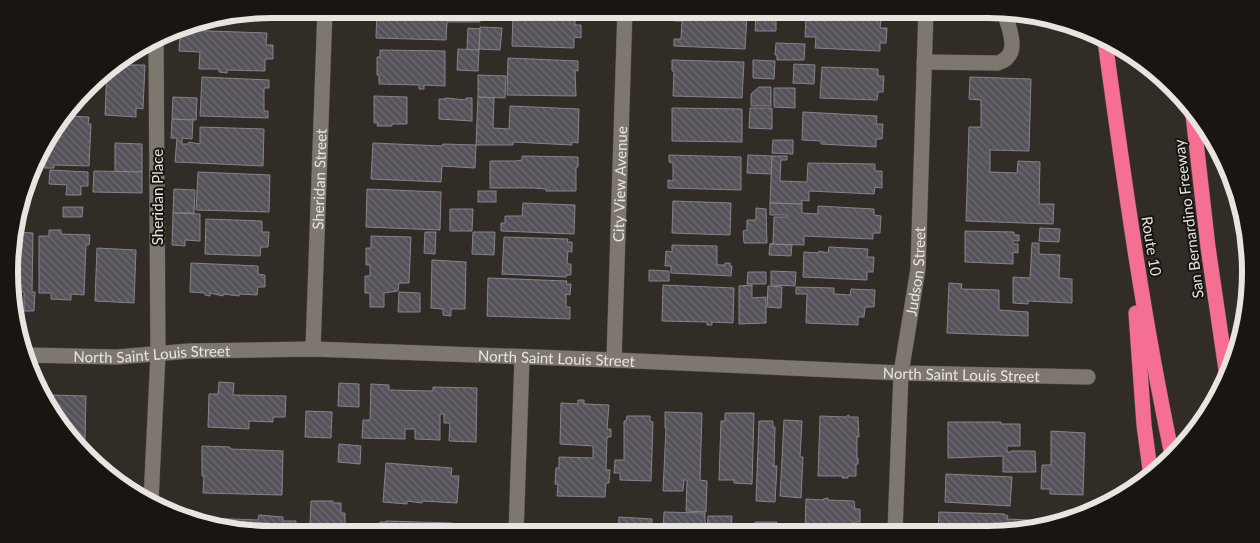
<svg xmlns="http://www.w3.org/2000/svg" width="1260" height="543" viewBox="0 0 1260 543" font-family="Lato,sans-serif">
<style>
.building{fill:url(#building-back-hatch);stroke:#86838c}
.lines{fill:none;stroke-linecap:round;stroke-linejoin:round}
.minor-casing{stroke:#504a45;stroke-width:16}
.highway-casing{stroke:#504a45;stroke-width:16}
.minor{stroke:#7d7770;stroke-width:15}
.highway{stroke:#f46f91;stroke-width:15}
.labels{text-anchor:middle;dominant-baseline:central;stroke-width:4;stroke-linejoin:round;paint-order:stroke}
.street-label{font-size:15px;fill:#e8e4e0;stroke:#181512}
.rim{fill:none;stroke:#e8e4e0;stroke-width:6}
</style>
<defs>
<pattern id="building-back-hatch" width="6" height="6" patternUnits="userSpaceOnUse" patternTransform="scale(1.25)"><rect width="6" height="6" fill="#55525a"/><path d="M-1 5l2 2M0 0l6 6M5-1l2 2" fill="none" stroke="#6d6b71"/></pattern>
</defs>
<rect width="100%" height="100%" fill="#322c26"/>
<g class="building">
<path d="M377,9H480V22H447L446,40L376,38Z"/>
<path d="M825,9H846V13L825,12Z"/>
<path d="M513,13L575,15V25H581V38L574,37V48L512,46Z"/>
<path d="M675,13L747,16L745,49L674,46V39H681L682,21H675Z"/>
<path d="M756,13L776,14V31H755Z"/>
<path d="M826,15H831L830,19L881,20L880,28H887L886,43H880V51L815,48L816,37H805L806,17L825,18Z"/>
<path d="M480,27L502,28L500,50L479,49Z"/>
<path d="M468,28L480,29L479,50H467Z"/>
<path d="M180,30L267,33L266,45H273V59H265V71L227,70V73L219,72V69H199L200,52L179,51Z"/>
<path d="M776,43L805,44L804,60H777V55H775Z"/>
<path d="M458,49L479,50L478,71L457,70Z"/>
<path d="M380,50L445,51V86L424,85V89H419V85L379,84V75H377V57H380Z"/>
<path d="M508,58L578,61V71L575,70L576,96L507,95Z"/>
<path d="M672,60L744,62L742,98L673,96L674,71H672Z"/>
<path d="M753,60L775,61L774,79L753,78Z"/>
<path d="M117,63L119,65H145L143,109L136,108V117L105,115L107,69Z"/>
<path d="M794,64L815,65L814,84L793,83Z"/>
<path d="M822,67L878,69V76H884L883,92H878L877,100L820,98Z"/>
<path d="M478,75L506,76L505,98L478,97Z"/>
<path d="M202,77L269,80V88H264V111H268V118L200,116Z"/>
<path d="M970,77L1031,79L1029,151L990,150V172L1017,173L1018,161L1040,162L1039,204H1054L1053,224L966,221L969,127H981V100L969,99Z"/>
<path d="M759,87H771V106H751V94Z"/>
<path d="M774,88H795V108L774,107Z"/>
<path d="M374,96L407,97V124H392V126H377L378,123H374Z"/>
<path d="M173,97L197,98L196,120L172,119Z"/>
<path d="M478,97L494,98L493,128L509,129L510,106L579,109L578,143L572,142V145L513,142V145H476Z"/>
<path d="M446,98L466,100V98H472V121L439,119V99H446Z"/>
<path d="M672,108L742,109V142L672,141Z"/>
<path d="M750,108H772V129L749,128Z"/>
<path d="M803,112L877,116L876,124H883L882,139H876V147L821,144V141L802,140Z"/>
<path d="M64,116L89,117L88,124H91L89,166L54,165V168H44L45,139L58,125Z"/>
<path d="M172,119L193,120L192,139L182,138V144H188L189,142L200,144V127L264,129L263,166L175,162L177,138H171Z"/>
<path d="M773,140H793V154L772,153Z"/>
<path d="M115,143L142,144V172H115Z"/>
<path d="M373,143L442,146L443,144L476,145L475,168L442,166L441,182L371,179Z"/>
<path d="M669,155L741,157V190L668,188V180L673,181V163L669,162Z"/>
<path d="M748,155L772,156L771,174L747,173Z"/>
<path d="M522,156L578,157V167H576V191H546V189L533,188H490V161H516L522,160Z"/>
<path d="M772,156H787V160H781L780,181L807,182L808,163L875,164V171H882V188L875,187L874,194L809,191V201L802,200V204L770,203Z"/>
<path d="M50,170L88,172V186H81V195H66L67,185L49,184Z"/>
<path d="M94,171L142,172V193L93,192Z"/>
<path d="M198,172L270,175L269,212L196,210Z"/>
<path d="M174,189L195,190L194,213H173Z"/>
<path d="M367,189L441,192L440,230L366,227Z"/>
<rect x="478" y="191" width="18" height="11"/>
<path d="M673,201L731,203L730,235L672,233Z"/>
<path d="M523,203L575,205L574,234L501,231V223H505V216H522Z"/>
<path d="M770,203L802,204V213L818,214V206L874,209V215L881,216L880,233H873V239L804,236V245L770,244L773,243L774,217H787V215H770Z"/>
<path d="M63,207H83L82,217H63Z"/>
<path d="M756,208L766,209L767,243H744L743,231L747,230V220H756Z"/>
<path d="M450,209H473L472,231H450Z"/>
<path d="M173,213L200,214V241L185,240V246L172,245Z"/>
<path d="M206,219L262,221V232H269L268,247H261L260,256L205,254Z"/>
<path d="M1040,228L1060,229L1059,242L1039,241Z"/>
<path d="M49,230H61V234L90,235L89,245H86L84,295L71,294V300L51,299V293H39V236H49Z"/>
<path d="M965,231L1014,232V235H1019V241H1013V244H1018V253L1013,252V264L965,262Z"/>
<path d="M14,232L33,233L32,292H35L34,311H24V292H19V298H14Z"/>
<path d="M425,232H436L435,254L424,253Z"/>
<path d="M473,232H495L494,255L472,254Z"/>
<path d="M371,236L411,237L409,283H399L398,291L384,293V307H370V293H365V276H370V265H366V248H371Z"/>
<path d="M504,237L568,239L567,242H572V252L568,251L567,264H571V275H567L566,277L502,274Z"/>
<path d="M1032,243H1039V254L1060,255L1059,278L1072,279V303L1028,301V304L1013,303V277L1030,278Z"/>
<path d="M770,244L792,245L791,256L769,255Z"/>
<path d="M672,245L717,246V265H725V263H730V266H732L731,276L671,273V266H665L666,251L672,252Z"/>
<path d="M829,247L868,249L867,257H874L873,272H867V280L803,277L804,252L819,253V251L828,253Z"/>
<path d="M97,248L136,250L134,303L95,301Z"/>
<path d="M432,260L466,262L465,309H451V316L443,315V309L431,308Z"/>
<path d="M191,263L258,266V274L265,275V287H258L257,295L239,294V296L223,294V296L210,293V296L205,295V293L190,292Z"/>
<path d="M649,270L669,271V281H649Z"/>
<path d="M771,271L796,272L795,286L771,285Z"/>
<path d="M748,272H766V284H747Z"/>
<path d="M488,278L567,281L566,284H571L570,295L566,294V307H570V319L487,316Z"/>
<path d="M949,283L962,284L961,289L999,290V310L1028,312V336L947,333Z"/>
<path d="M663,285L734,288L733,323L712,322V325H707V322L662,321Z"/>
<path d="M752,285V298L766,297V323L739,324V286Z"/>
<path d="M768,286L782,287L781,308L767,307Z"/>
<path d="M796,287L834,288V294L850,295L851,289L875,290L874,307H865L864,317H858V325L806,323L807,294H796Z"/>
<path d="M399,292L420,293V312H398Z"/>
<path d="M219,382L234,383L233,395L286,396L285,417H273V422L249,421V429L208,427L209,394H218Z"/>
<path d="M339,383L359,384V407L338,406Z"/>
<path d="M371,384L389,385V390L433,391V387L477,388L476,442L449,441L450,423H444V414H440V440L415,439V429H405V439L362,438L363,420H370Z"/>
<path d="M53,395L86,396L85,440H76L44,403L52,404Z"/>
<path d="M578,400H584V404L609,405L607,429H611V437H607L606,470H610L609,483H606L605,497L557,496L558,485L555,484L556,468H559V457L593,458V446L560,444L561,403L578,404Z"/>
<path d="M306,411L332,412L331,438L305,437Z"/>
<path d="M665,412L702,413L700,480L707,481L706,512L686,511L687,480H684L683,491H663L666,428H665Z"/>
<path d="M725,413H754L752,484L734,483V480H719L721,421H725Z"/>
<path d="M849,415V417H858L859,437L857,436V458H858V464H856V476H848V478H842V476H818L820,416L845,417Z"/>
<path d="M627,416H650V421L653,422L651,481L620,480V473H614L615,460H624V421H626Z"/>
<path d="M784,420L802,421L800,457H803L801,498L780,496Z"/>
<path d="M759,421H773V427H775L774,466H777L775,502L756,501Z"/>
<path d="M948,422H1001V424H1020V446H1007V452H1011V451H1035L1036,472H1003V456L948,458Z"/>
<path d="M1051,431L1085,433L1083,495L1050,494V489H1041L1042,465H1051Z"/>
<path d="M339,444L361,446L360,464L338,462Z"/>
<path d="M202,446L230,447V449L283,451L282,495L203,493L204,476H202Z"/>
<path d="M386,463L452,468L451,476H459L457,503L422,501V503L407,501V504L383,502Z"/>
<path d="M946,474L1012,477L1010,506L945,502Z"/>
<path d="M828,498V500L854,501L855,509H860V522H854V530L805,529L806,499L823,500V499Z"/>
<path d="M311,501H333V503H341V513H345V525L310,524Z"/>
<path d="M664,512L705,513V533H663Z"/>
<path d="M939,512L1004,514L1008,516L1007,519L1028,520L1027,531L938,532Z"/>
<path d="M259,515L283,517V521H296L295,529H307V534H272L206,523L207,518L258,520Z"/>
<path d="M708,516H732L731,533H707Z"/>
<path d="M619,517L652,519V530L658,531V533H618Z"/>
<path d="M386,521L451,523L457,524V534H380V522H386Z"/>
<path d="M755,522H777L776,532L778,533H755Z"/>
<rect x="310" y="528" width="21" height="6"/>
<path d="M786,530H790V532L799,533H778Z"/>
<rect x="802" y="531" width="26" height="2"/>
</g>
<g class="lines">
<g class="minor-casing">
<g id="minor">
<path d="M924,62L998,63C1022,55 1009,29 1004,11"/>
<path id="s1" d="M313,349L325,9"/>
<path id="s2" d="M26,355L117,357L189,351L313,349L614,360L901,373L1088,377"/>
<path id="s3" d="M614,360L625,9"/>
<path d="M151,501L158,354L156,40"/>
<path id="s4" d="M895,532L901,373L918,269L926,9"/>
<path d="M516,534L522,358"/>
</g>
</g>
<g class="highway-casing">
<g id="highway">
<path d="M1105,41C1124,180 1143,318 1172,455"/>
<path d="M1193,115L1208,247L1227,377"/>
<path d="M1136,313L1144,425L1151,477"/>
</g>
</g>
<use href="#minor" class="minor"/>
<use href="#highway" class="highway"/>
</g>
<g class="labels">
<g class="street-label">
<text stroke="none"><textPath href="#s1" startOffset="170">Sheridan Street</textPath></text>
<text stroke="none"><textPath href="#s3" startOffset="176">City View Avenue</textPath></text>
<text transform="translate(157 197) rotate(-90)">Sheridan Place</text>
<text transform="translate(1188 219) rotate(-97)">San Bernardino Freeway</text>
<text transform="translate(1152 246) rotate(81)">Route 10</text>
<text stroke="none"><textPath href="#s4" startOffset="262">Judson Street</textPath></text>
<text stroke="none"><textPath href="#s2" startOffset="126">North Saint Louis Street</textPath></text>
<text stroke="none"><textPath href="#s2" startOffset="531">North Saint Louis Street</textPath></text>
<text stroke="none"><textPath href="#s2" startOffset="936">North Saint Louis Street</textPath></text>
</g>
</g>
<path d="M0 0H1260V543H0ZM272 18H988A254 254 0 0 1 1242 272V272A254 254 0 0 1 988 526H272A254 254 0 0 1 18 272V272A254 254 0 0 1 272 18Z" fill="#181512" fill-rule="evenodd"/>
<path class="rim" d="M272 18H988A254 254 0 0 1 1242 272V272A254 254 0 0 1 988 526H272A254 254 0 0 1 18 272V272A254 254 0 0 1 272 18Z"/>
</svg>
